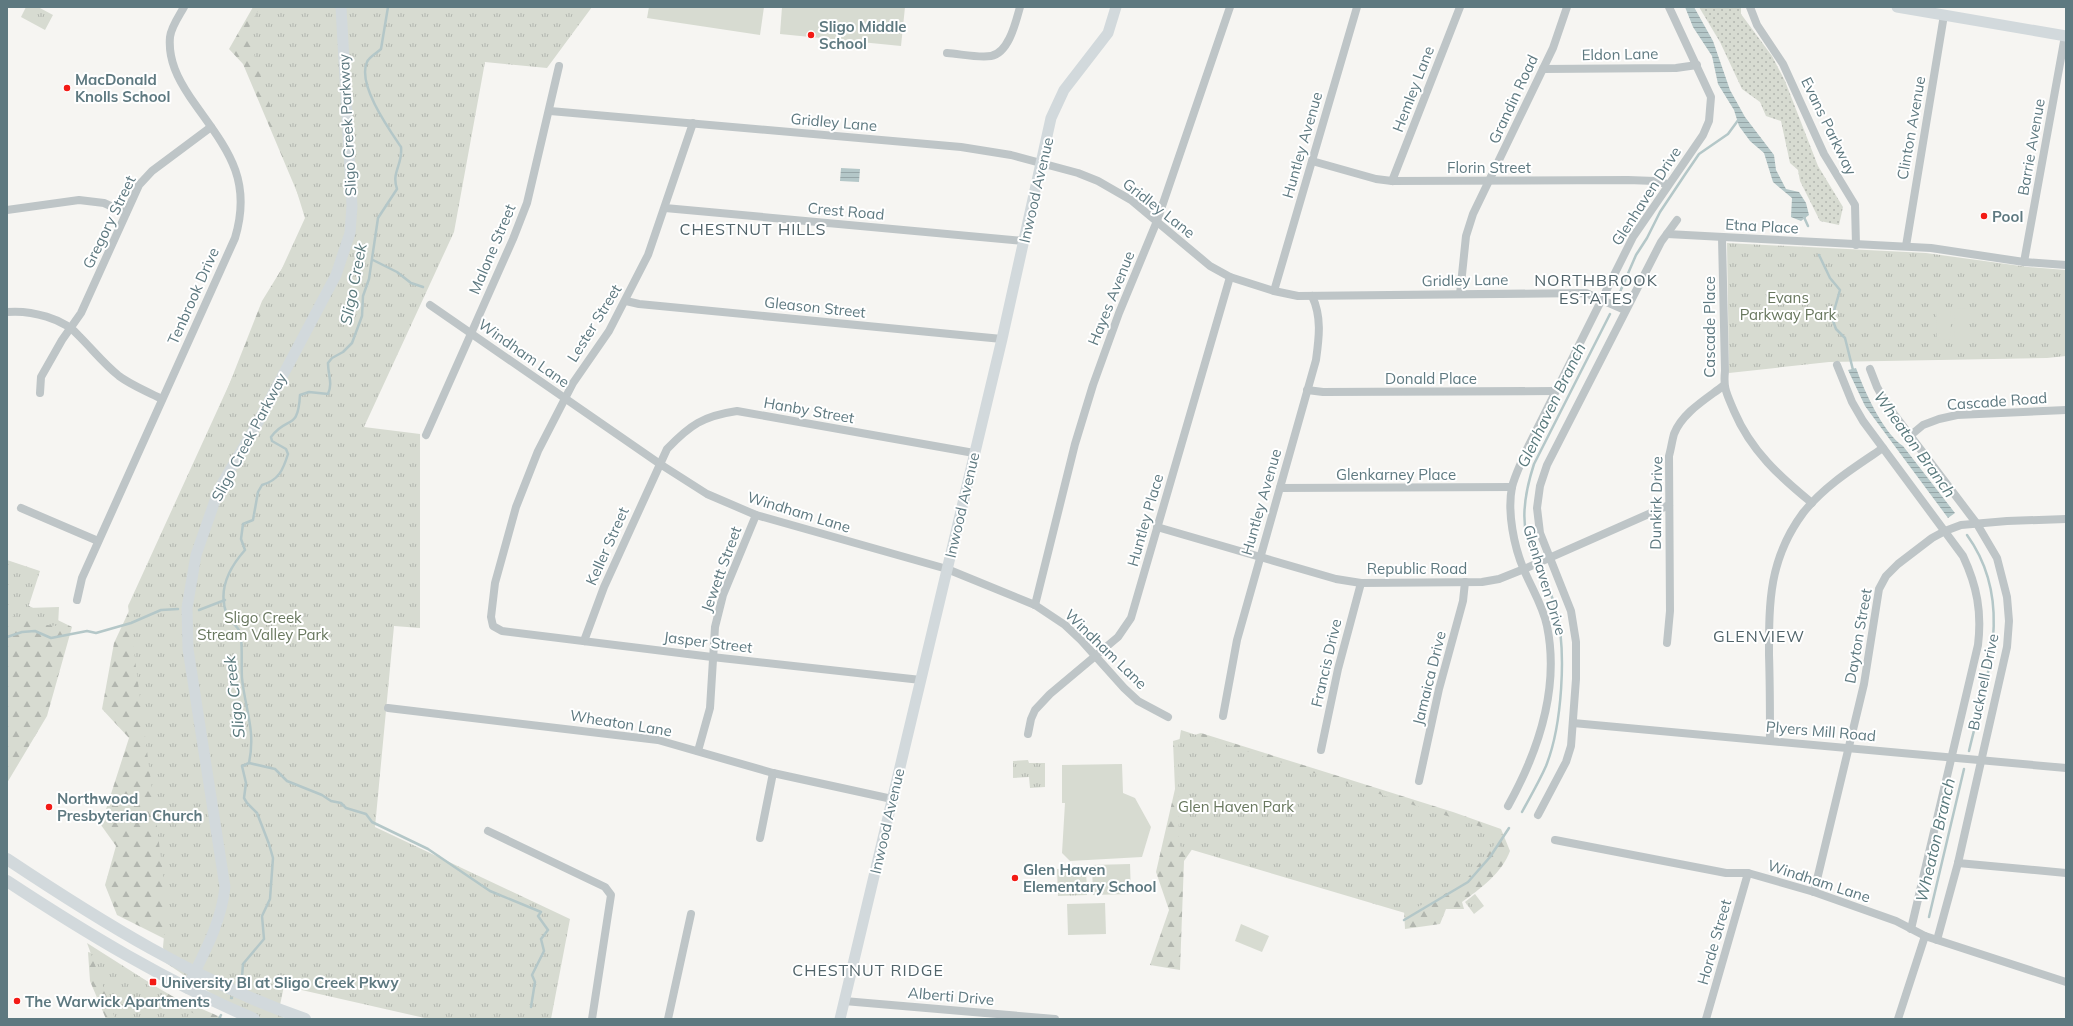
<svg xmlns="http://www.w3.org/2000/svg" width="2073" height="1026" viewBox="0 0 2073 1026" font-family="Mulish,sans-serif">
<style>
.grass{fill:url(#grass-dots)}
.forest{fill:url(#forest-firs)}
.park{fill:url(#park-tufts)}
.pitch{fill:#d7dbd1}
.water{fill:url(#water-rules)}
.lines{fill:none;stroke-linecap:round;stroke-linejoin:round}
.stream{stroke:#b4c7c8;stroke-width:2.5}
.street{stroke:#bec5c7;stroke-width:8}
.secondary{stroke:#d2d9dc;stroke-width:11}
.primary{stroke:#d2d9dc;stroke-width:12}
.poi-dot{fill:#f31a15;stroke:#fff;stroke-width:1.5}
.labels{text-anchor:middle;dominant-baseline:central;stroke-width:4;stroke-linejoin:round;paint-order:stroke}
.poi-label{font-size:15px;font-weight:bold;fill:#5e7980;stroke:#fff;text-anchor:start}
.street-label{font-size:15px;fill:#5e7980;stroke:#fff}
.park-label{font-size:15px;fill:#68775e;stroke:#fff}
.neighbourhood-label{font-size:16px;letter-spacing:1px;fill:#51646a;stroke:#fff}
.water-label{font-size:16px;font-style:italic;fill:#59797c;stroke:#fff}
</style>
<defs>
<pattern id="grass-dots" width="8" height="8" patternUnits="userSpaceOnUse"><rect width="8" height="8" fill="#d7dbd1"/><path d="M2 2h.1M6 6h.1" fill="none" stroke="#b2b6af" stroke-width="1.8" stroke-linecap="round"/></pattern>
<pattern id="forest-firs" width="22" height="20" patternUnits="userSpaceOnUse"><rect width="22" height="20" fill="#d7dbd1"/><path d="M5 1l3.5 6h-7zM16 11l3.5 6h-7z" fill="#b2b6af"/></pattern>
<pattern id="park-tufts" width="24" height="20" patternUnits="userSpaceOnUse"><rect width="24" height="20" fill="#d7dbd1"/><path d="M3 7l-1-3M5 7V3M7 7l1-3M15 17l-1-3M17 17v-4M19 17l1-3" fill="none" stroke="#b2b6af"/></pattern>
<pattern id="water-rules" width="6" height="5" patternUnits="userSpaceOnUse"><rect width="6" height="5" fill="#b4c7c8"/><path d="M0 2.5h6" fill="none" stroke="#96a6a8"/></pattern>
</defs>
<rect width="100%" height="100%" fill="#f6f5f2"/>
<path class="grass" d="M1699,7H1741V14L1772,56L1785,81L1818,166L1843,207L1839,225L1820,221L1800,181L1798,170L1790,163L1781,121L1766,116L1760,102L1742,89L1720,42Z"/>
<g class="forest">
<path d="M253,7H311L341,172L181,947L117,915L105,885L116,846L101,825L129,738L102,709L114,643L159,547L214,423L262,301L310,223L243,64L229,49Z"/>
<path d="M7,572L23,603L72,627L47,716L7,783Z"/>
<path d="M1201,733L1453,812L1501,829L1510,851C1502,873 1480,889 1462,902L1464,909H1446L1440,924L1405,929L1404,910L1193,848L1184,861L1180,970L1150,965L1169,910L1156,872L1175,789L1173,741Z"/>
<path d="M88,952L105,957L172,996L225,1019H106L90,981Z"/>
</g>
<g class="park">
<path d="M26,7H38L53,15L45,30L21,17Z"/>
<path d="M260,7H592L547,68L485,62L454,232L364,427L420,434V628L394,626L375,827L570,919L551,1019H429L284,986L280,1005L284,1019H249L166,963L163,947L167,904L128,606L305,218L250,41L243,39Z"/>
<path d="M1727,243L1926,253L2028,267L2066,270V356L2047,358L1829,362L1729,373Z"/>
<path d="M7,560L40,571L28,608L59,607L58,626L47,625L7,615Z"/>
<path d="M1181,730L1503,834L1461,886L1405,913L1179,846L1178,749Z"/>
<path d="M1028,760L1029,763H1045V787L1030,788L1029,777L1013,778V761Z"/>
<path d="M1086,868L1087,895L1058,896L1057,869Z"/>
<path d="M1475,894L1484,906L1474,914L1465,902Z"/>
<path d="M87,943L150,983L177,1005L205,1019H115Z"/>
</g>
<g class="pitch">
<path d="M649,7H764L760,35L647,18Z"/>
<path d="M782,7H905L901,46L780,34Z"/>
<path d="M1969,308V338H1955L1954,309Z"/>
<path d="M1936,310H1950L1951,339L1937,340Z"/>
<path d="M1122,764L1123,793L1135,798L1151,827L1142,857L1070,861L1062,853L1065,803H1062V765Z"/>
<path d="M1130,864L1131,894L1093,895L1092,865Z"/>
<path d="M1105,903L1106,934L1068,935L1067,904Z"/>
<path d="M1241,924L1269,936L1262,952L1235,941Z"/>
</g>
<g class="water">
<path d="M1685,7H1694L1713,41L1730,90L1745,117L1774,155L1776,170L1786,189L1799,192L1806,203L1809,215L1801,221L1791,217L1792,198L1773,182L1764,153L1750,141L1739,126L1734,110L1718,84L1712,56L1693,27Z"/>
<path d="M841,168L860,169L859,182L840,181Z"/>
<path d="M1856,368C1864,390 1883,433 1903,446L1955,513L1948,518L1865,406L1848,370Z"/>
</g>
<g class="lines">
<g class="stream">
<path d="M1803,215L1808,226"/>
<path d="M1819,255L1830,278L1840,290L1832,318L1836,329L1845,338L1853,370"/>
<path d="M373,260L397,272L411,283L423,287"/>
<path d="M1620,292L1636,255L1647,238L1660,212L1684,176L1699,154L1728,134L1739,119"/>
<path d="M1967,535C2016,603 1986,678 1969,751"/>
<path d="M1533,557C1519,526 1524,495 1534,464L1610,314"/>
<path d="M199,610L225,600"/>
<path d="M7,637L22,632L35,631L51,638L87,631L96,633L131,623L161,610L178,609"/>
<path d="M249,763L275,769L287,781L322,795L331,801L341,803L346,808L366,814L372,822L428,849L490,891L541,912L538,916L548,930L541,939L544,951L532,975L535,982L531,1007"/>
<path d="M1522,812C1530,797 1539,782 1546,766C1562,726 1567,651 1556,609C1553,596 1545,582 1539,570"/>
<path d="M1929,917L1964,769"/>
<path d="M1404,920L1468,882L1490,857L1509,828"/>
<path d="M242,977L243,964L264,939L262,916L270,899L273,858L269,844L257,813L247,803L244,798L246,783L242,766L249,763C256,730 245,709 242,678C241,667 243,641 240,632C237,625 229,621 227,615C217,590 229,568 245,550L241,539L243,524L253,520L258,492L262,485C279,480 283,470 288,454L286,449L272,441L271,437C287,415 298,432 300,395L309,392L328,394C333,383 328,375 328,363L332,358L343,352L352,343L362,316L363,296L369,279L378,218L397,189C391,172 403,165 401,147C388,128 357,84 367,62C369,57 377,53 381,49L388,7"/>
<path d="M231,998H232"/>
<path d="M219,1019L221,1015"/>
</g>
<g class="street">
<path d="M1750,7L1757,25L1783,64L1824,154L1855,205L1856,245"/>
<path d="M947,53C961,54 978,58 991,56C1009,53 1016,21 1020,7"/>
<path d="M1543,69L1676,68L1697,65"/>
<path d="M550,111L961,147L1011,155L1078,173L1098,181L1131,200L1210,266L1230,277L1274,291L1298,296L1586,293L1625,310"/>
<path d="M693,123L648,255L609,331L573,383L538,451L516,507L495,583L491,617L493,626L502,631L712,657L921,680"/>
<path d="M1312,161L1376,179L1392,181L1628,180L1655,181L1667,184"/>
<path d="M1392,181L1460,7"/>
<path d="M665,208L1024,241"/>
<path d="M7,210L79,200L104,203L126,213"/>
<path d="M1667,234L1931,248L2024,262L2066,265"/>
<path d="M1722,238L1725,371C1723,389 1727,394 1734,411C1751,451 1780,477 1812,503"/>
<path d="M1906,246L1944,15"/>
<path d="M2024,262L2065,36"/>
<path d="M1274,291L1357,7"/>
<path d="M1460,294L1466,236L1473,214L1553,48L1567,7"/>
<path d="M626,301L639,304L1002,339"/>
<path d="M430,305L660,464L707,494L756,515L947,569L1035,605L1065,625L1081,640L1124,688L1138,701L1168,717"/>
<path d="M7,312C31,310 64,318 80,337C93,350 104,364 119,376C131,385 148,392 162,399"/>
<path d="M1837,365L1852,402L1863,421L1963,556C1977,586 1982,612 1978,645L1911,929"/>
<path d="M1870,369L1877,387L1887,405L1977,524L1997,558L2007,597L2009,621L2007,647L1958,863L1937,940"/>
<path d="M1307,390L1323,392L1555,391"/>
<path d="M40,393L41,377L62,340L81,313L139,185L152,171L211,127"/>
<path d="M426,435L513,239L527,203L559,66"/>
<path d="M1911,435L1923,425L1939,419L1957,415L2066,410"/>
<path d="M1280,488L1512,487"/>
<path d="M21,508L98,541"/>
<path d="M1157,527L1336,579L1361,583L1482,582L1499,579L1524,569L1669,505"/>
<path d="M77,600L82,578L235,238C254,175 223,145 190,97C178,79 168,60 170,37C171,27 179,16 184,7"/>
<path d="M1035,605L1075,444L1093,385L1119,313L1157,221L1230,7"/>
<path d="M584,641L604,587L667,449C690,425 703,416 737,411L974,453"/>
<path d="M1667,643L1670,611L1669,456C1671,449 1672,441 1674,434C1682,413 1706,399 1723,386"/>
<path d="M388,708L658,740L773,773L892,799"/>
<path d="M1223,716L1237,640L1316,360C1319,338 1322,317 1312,296"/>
<path d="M1573,723L2066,768"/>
<path d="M1028,734L1031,719L1035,710L1050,694L1118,637L1131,618L1230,277"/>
<path d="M1770,740C1770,712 1770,684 1769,655C1769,601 1769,559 1803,513C1824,486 1855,467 1883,448"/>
<path d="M1321,750L1338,669L1361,583"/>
<path d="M698,751L710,708L715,627L723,595L756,515"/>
<path d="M1419,781L1439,689L1463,601L1465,582"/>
<path d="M1508,806C1538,752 1560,689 1547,626C1543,606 1532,589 1524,570C1514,547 1507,512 1512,487C1515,475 1521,464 1525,453L1633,237L1703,135L1709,121L1711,97L1669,7"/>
<path d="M1538,815L1566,762L1571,746L1576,679V642L1571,611L1540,533L1537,508L1540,486L1547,465L1661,242L1677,220"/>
<path d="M488,831L605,887L611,895L592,1019"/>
<path d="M760,838L773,773"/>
<path d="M1555,840L1726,873H1748L1814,892L1896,921L1925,936L2066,982"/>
<path d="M1958,863L2066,873"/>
<path d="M1814,892L1864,684L1879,589L1886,576L1898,564L1932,538L1945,531L1961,525L2007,521L2066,519"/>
<path d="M844,1001L1055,1019"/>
<path d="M668,1019L691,914"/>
<path d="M1706,1019L1748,873"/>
<path d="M1898,1019L1925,936"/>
</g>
<g class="secondary">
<path d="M1897,7L2066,36"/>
<path d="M187,988C203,955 221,924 225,887L188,649L187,608L196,555L219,489L256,426L336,275L350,233L352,206L341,7"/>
<path d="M840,1019L1002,339L1051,118L1064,90L1108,33L1116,7"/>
</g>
<g class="primary">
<path d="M7,859C100,921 198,982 305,1019"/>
<path d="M7,881C86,933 167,982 254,1019"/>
</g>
</g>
<g class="poi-dot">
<circle cx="811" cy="35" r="4"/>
<circle cx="67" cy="88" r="4"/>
<circle cx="1984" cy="216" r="4"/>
<circle cx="49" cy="807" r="4"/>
<circle cx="1015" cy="878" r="4"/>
<rect x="149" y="978" width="8" height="8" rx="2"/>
<circle cx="17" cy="1001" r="4"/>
</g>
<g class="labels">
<g class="poi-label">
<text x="819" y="26">Sligo Middle<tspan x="819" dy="17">School</tspan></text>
<text x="75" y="79">MacDonald<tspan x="75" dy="17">Knolls School</tspan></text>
<text x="1992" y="216">Pool</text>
<text x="57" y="798">Northwood<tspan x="57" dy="17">Presbyterian Church</tspan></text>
<text x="1023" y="869">Glen Haven<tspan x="1023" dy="17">Elementary School</tspan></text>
<text x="161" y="982">University Bl at Sligo Creek Pkwy</text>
<text x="25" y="1001">The Warwick Apartments</text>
</g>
<g class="street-label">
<text transform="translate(1620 54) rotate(-1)">Eldon Lane</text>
<text transform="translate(1413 89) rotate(-69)">Hemley Lane</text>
<text transform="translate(1513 99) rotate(-65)">Grandin Road</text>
<text transform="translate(834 122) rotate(5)">Gridley Lane</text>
<text transform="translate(347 125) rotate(-93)">Sligo Creek Parkway</text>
<text transform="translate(1829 126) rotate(64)">Evans Parkway</text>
<text transform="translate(1911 128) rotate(-80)">Clinton Avenue</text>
<text transform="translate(1302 145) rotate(-74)">Huntley Avenue</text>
<text transform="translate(2031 147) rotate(-80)">Barrie Avenue</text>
<text x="1489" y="167">Florin Street</text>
<text transform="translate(1036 190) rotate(-77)">Inwood Avenue</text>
<text transform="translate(1646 196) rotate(-57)">Glenhaven Drive</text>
<text transform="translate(1159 208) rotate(38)">Gridley Lane</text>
<text transform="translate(846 211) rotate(5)">Crest Road</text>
<text transform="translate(109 222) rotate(-64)">Gregory Street</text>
<text transform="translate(1762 226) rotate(3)">Etna Place</text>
<text transform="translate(492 249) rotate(-67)">Malone Street</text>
<text transform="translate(1465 280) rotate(-1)">Gridley Lane</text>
<text transform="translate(193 296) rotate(-66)">Tenbrook Drive</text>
<text transform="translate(1111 298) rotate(-68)">Hayes Avenue</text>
<text transform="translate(815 307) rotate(6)">Gleason Street</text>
<text transform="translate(594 323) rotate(-58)">Lester Street</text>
<text transform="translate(1709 327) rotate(-90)">Cascade Place</text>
<text transform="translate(524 353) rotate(35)">Windham Lane</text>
<text x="1431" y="378">Donald Place</text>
<text transform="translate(1997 401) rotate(-4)">Cascade Road</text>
<text transform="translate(809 410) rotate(10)">Hanby Street</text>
<text transform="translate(249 437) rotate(-62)">Sligo Creek Parkway</text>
<text x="1396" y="474">Glenkarney Place</text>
<text transform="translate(1261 502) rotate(-74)">Huntley Avenue</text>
<text transform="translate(1656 503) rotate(-89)">Dunkirk Drive</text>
<text transform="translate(962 505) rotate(-77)">Inwood Avenue</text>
<text transform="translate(799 512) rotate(17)">Windham Lane</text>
<text transform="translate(1145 520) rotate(-74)">Huntley Place</text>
<text transform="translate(607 546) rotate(-66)">Keller Street</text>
<text x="1417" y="568">Republic Road</text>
<text transform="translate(721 569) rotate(-70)">Jewett Street</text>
<text transform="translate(1545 580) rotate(73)">Glenhaven Drive</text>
<text transform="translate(1858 636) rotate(-80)">Dayton Street</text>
<text transform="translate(708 642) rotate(7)">Jasper Street</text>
<text transform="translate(1106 649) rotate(44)">Windham Lane</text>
<text transform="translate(1326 663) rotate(-77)">Francis Drive</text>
<text transform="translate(1429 678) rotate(-76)">Jamaica Drive</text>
<text transform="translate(1983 682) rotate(-78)">Bucknell Drive</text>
<text transform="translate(621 723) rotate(9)">Wheaton Lane</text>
<text transform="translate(1821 731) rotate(5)">Plyers Mill Road</text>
<text transform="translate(887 821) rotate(-77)">Inwood Avenue</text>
<text transform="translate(1819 881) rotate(18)">Windham Lane</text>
<text transform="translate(1714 942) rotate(-74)">Horde Street</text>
<text transform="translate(951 996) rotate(5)">Alberti Drive</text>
</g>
<g class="park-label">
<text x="1788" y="297">Evans<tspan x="1788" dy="17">Parkway Park</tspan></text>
<text x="263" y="617">Sligo Creek<tspan x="263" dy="17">Stream Valley Park</tspan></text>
<text x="1236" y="806">Glen Haven Park</text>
</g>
<g class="neighbourhood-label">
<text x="753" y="229">CHESTNUT HILLS</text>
<text x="1596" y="280">NORTHBROOK<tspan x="1596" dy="18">ESTATES</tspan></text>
<text x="1759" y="636">GLENVIEW</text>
<text x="868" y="970">CHESTNUT RIDGE</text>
</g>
<g class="water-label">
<text transform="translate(353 284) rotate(-79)">Sligo Creek</text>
<text transform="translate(1551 405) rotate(-64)">Glenhaven Branch</text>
<text transform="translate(1915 444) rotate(54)">Wheaton Branch</text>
<text transform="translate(234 697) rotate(-97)">Sligo Creek</text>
<text transform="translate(1935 840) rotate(-77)">Wheaton Branch</text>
</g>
</g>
<rect width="2073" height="1026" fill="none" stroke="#5e7980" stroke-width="16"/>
</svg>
